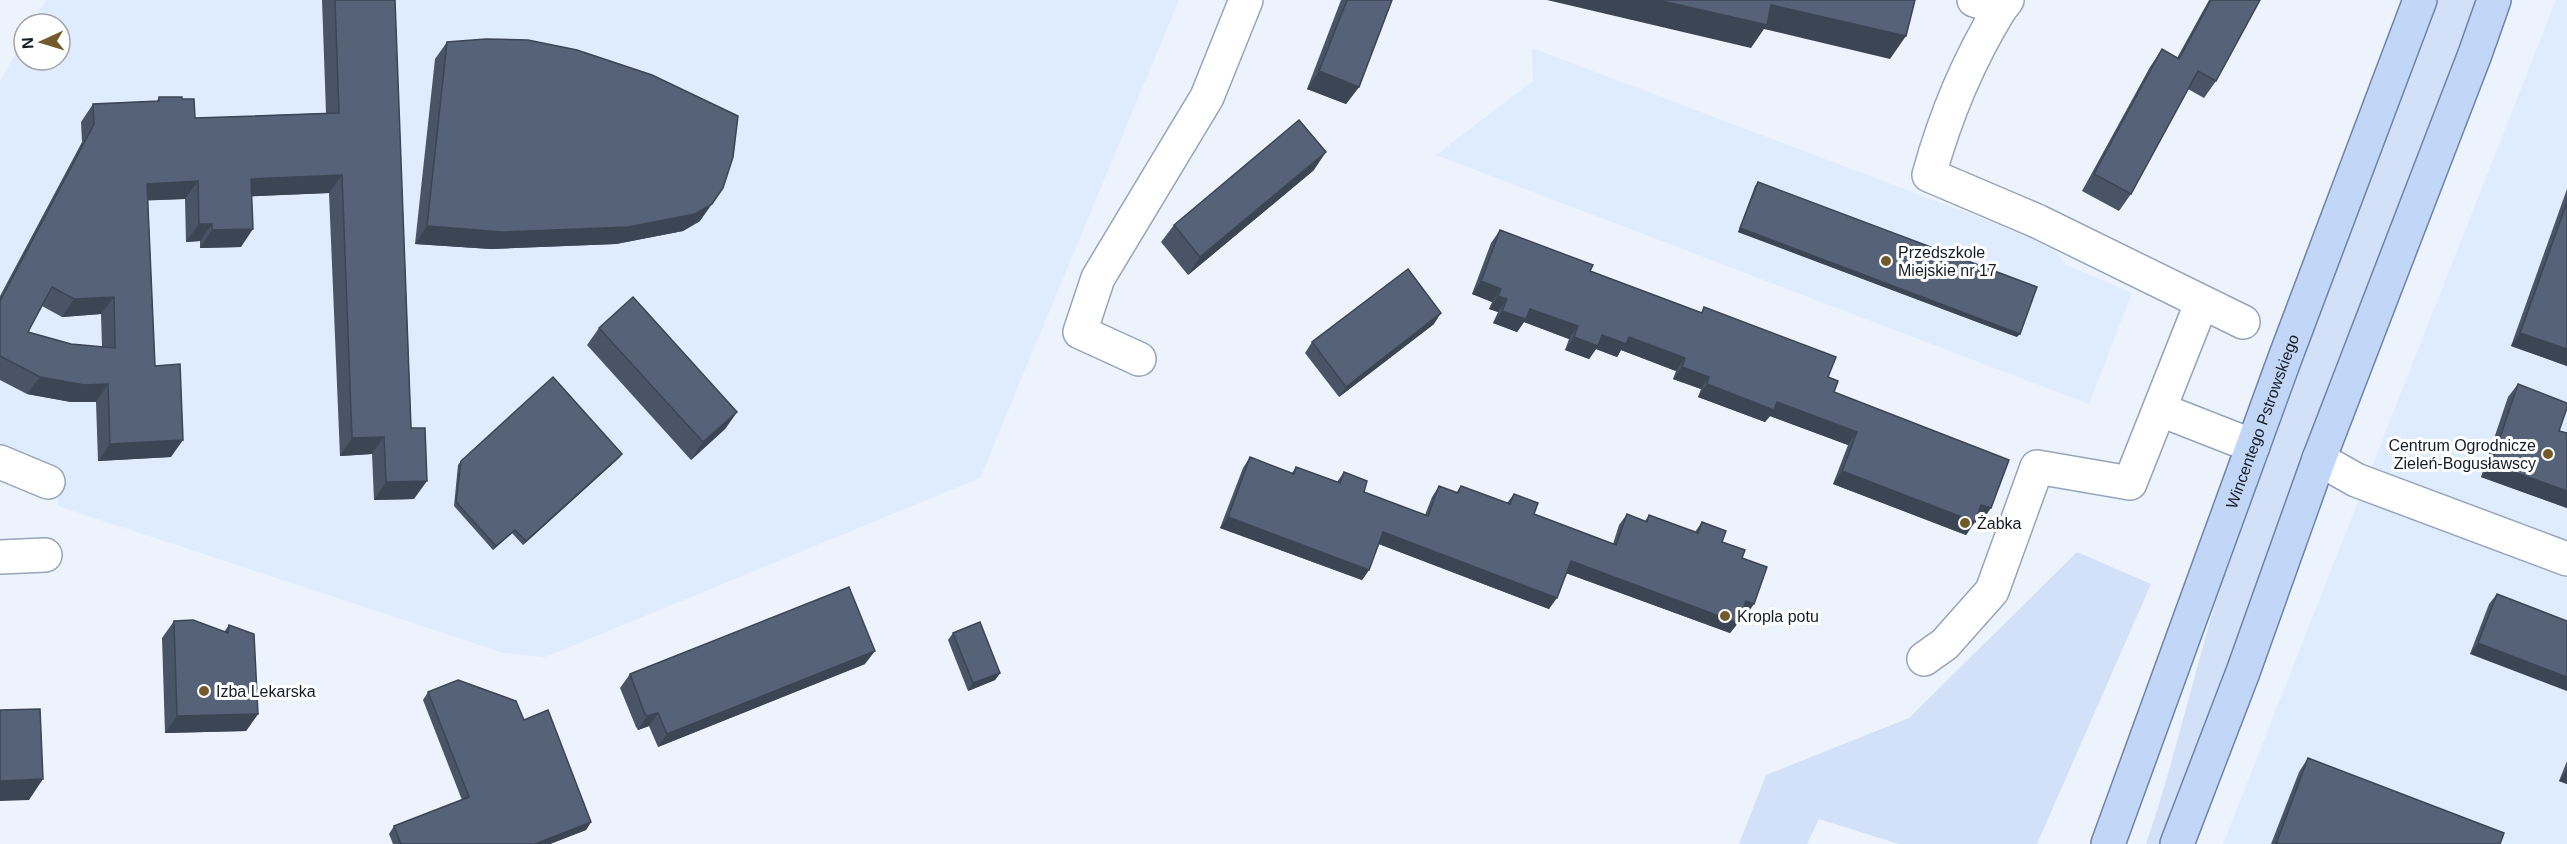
<svg xmlns="http://www.w3.org/2000/svg" width="2567" height="844" viewBox="0 0 2567 844" font-family="Arial,sans-serif">
<style>
.built{fill:#dfebfe}
.green{fill:#d2e0f8}
.lines{fill:none;stroke-linecap:round;stroke-linejoin:round}
.minor-casing{stroke:#96a4bc;stroke-width:36}
.major-casing{stroke:#6c83aa;stroke-width:36}
.minor{stroke:#fff;stroke-width:33}
.major{stroke:#c2d6f7;stroke-width:33}
.wall{fill:#4a5467;fill-rule:evenodd}
.shaded-wall{fill:#3c4554}
.building{fill:#566278;stroke:#3c4554;stroke-width:1.5;fill-rule:evenodd}
.poi-dot{fill:#735a2b;stroke:#fff;stroke-width:2}
.labels{text-anchor:middle;dominant-baseline:central;stroke-width:6;stroke-linejoin:round;paint-order:stroke}
.poi-label{font-size:16px;fill:#161c25;stroke:#fff;text-anchor:start}
.street-label{font-size:16px;fill:#161c25;stroke:#fff}
</style>
<rect width="100%" height="100%" fill="#edf3fd"/>
<g class="built">
<path d="M46,0H1179L980,478L545,657L504,653L58,506V478L0,451V82L24,39V60H60V24H32Z"/>
<path d="M2556,0H2567V844H2223Z"/>
<path d="M1532,48L2049,244L2067,265L2132,293L2089,404L1436,155L1533,81Z"/>
</g>
<g class="green">
<path d="M2437,0H2477L2162,844H2146C2177,753 2197,659 2226,568Z"/>
<path d="M2077,552L2151,584L2037,844H1899L1819,819L1807,844H1739L1766,775L1909,718Z"/>
</g>
<g class="lines">
<g class="minor-casing">
<g id="minor">
<path d="M1974,0L2000,9L2007,0"/>
<path d="M2000,9C1968,61 1945,117 1929,175L2037,221L2243,322"/>
<path d="M1139,359L1080,332L1098,278L1207,97L1246,0"/>
<path d="M2161,410L2253,446"/>
<path d="M2319,459L2356,480L2567,559"/>
<path d="M0,462L48,482"/>
<path d="M0,557L45,555"/>
<path d="M1924,659L1945,644L1992,591L2037,467L2130,483L2201,304"/>
</g>
</g>
<g class="major-casing">
<g id="major">
<path id="s1" d="M2108,844L2285,358L2420,0"/>
<path d="M2177,844L2243,672L2319,459L2475,54L2494,0"/>
</g>
</g>
<use href="#minor" class="minor"/>
<use href="#major" class="major"/>
</g>
<g class="wall">
<path d="M322,0H395L414,499L374,500L372,454L340,456L329,193L252,196L241,247L200,248V241L186,242L185,199L148,200L155,366L171,457L98,461L96,402H71L27,394L0,380V296L82,142L81,122L93,104L157,101L159,97L182,99L195,118L326,113ZM42,306L62,317L101,314L102,347L71,344L28,332Z"/>
<path d="M1341,0H1392L1359,87L1346,104L1307,89Z"/>
<path d="M2209,0H2260L2216,81L2204,98L2188,89L2131,194L2119,211L2082,191L2150,67L2162,49L2177,58Z"/>
<path d="M447,42L700,221L683,231L616,244L491,249L415,244L435,59Z"/>
<path d="M1314,170L1188,275L1161,242L1174,225Z"/>
<path d="M1758,182L2017,337L1738,232L1755,186Z"/>
<path d="M2567,189V366L2511,346Z"/>
<path d="M1500,230L1590,271L1701,313L1704,307L1828,377L1834,392L1982,521L1976,519L1966,535L1833,484L1848,445L1770,416L1765,422L1698,397L1701,389L1673,379L1676,371L1621,350L1617,357L1596,349L1589,359L1565,350L1569,339L1524,322L1517,332L1493,323L1498,312L1489,309L1492,302L1472,294L1491,243Z"/>
<path d="M1434,324L1339,397L1305,353L1312,342Z"/>
<path d="M599,328L737,412L725,429L691,460L587,345Z"/>
<path d="M2518,384L2559,431L2567,433V508L2481,477L2508,397Z"/>
<path d="M622,454L619,458L523,545L512,533L493,550L454,506L458,465L461,461Z"/>
<path d="M1250,457L1292,473L1296,467L1337,482L1344,472L1364,492L1425,515L1432,497L1439,486L1456,493L1461,486L1507,503L1514,494L1534,514L1613,544L1619,525L1627,514L1645,521L1649,515L1695,532L1702,522L1722,542L1742,558L1747,614L1741,612L1738,623L1730,633L1566,573L1549,609L1379,544L1369,570L1362,580L1220,528L1243,468Z"/>
<path d="M2497,594L2567,621L2470,654L2489,604Z"/>
<path d="M174,621L224,632L229,625L258,714L246,731L165,733L162,638Z"/>
<path d="M953,633L1000,673L995,680L968,691L948,640Z"/>
<path d="M865,664L658,747L649,726L638,730L636,727L620,688L630,674Z"/>
<path d="M428,692L524,720L591,822L586,830L550,844H393L389,834L394,826L462,800L423,700Z"/>
<path d="M2308,758L2500,844H2271L2299,772Z"/>
<path d="M2567,761V784L2559,781Z"/>
</g>
<g class="shaded-wall">
<path d="M1547,0H1658L1771,5L1906,36L1890,59L1764,29L1751,48Z"/>
<path d="M1319,71L1359,87L1346,104L1307,89Z"/>
<path d="M1326,152L1314,170L1188,275L1200,257Z"/>
<path d="M342,175L329,193L239,197L251,179Z"/>
<path d="M198,181L185,199L135,201L147,184Z"/>
<path d="M712,204L700,221L683,231L616,244L491,249L415,244L427,226Z"/>
<path d="M199,224H212L200,241L186,242Z"/>
<path d="M1740,228L2020,334L2017,337L1738,232Z"/>
<path d="M253,229L241,247L200,248L212,230Z"/>
<path d="M1481,281L1501,289L1492,302L1472,294Z"/>
<path d="M1498,296L1507,299L1498,312L1489,309Z"/>
<path d="M114,297L101,314L62,317L74,299Z"/>
<path d="M1530,309L1578,326L1569,339L1524,322L1517,332L1493,323L1502,311Z"/>
<path d="M1441,313L1434,324L1339,397L1346,387Z"/>
<path d="M2520,333L2567,349V366L2511,346Z"/>
<path d="M1602,335L1629,337L1685,358L1676,371L1621,350L1617,357L1596,349L1589,359L1565,350L1574,337Z"/>
<path d="M1682,367L1709,377L1701,389L1673,379Z"/>
<path d="M40,377L108,384L96,402H71L27,394Z"/>
<path d="M1707,384L1777,402L1857,432L1848,445L1770,416L1765,422L1698,397Z"/>
<path d="M737,412L725,429L691,460L703,442Z"/>
<path d="M384,437L372,454L340,456L352,438Z"/>
<path d="M183,440L171,457L98,461L110,444Z"/>
<path d="M622,454L619,458L523,545L526,541Z"/>
<path d="M2491,464L2567,491V508L2481,477Z"/>
<path d="M1842,471L1975,522L1966,535L1833,484Z"/>
<path d="M427,481L414,499L374,500L386,482Z"/>
<path d="M1981,505L1991,508L1982,521L1973,517Z"/>
<path d="M1228,517L1369,570L1362,580L1220,528Z"/>
<path d="M515,530L512,533L493,550L496,546Z"/>
<path d="M1383,532L1557,598L1549,609L1376,543Z"/>
<path d="M1571,561L1738,623L1730,633L1563,572Z"/>
<path d="M1746,601L1754,604L1747,614L1738,611Z"/>
<path d="M2478,643L2567,677V691L2470,654Z"/>
<path d="M875,651L865,664L658,747L667,734Z"/>
<path d="M1000,673L995,680L968,691L973,683Z"/>
<path d="M658,713L649,726L638,730L647,716Z"/>
<path d="M258,714L246,731L165,733L177,716Z"/>
<path d="M2567,770V784L2559,781Z"/>
<path d="M43,779L29,800L0,801V781Z"/>
<path d="M591,822L586,830L550,844H535Z"/>
</g>
<g class="building">
<path d="M335,0H395L411,428H425L427,481L386,482L384,437L352,438L342,175L251,179L253,229L212,230V224H199L198,181L147,184L155,366L180,364L183,440L110,444L108,384L84,385L40,377L0,356V301L94,124L93,104L159,101V97H182V99H194L195,118L339,113ZM52,287L74,299L114,297L115,348L71,344L28,332Z"/>
<path d="M1347,0H1392L1359,87L1319,71Z"/>
<path d="M1658,0H1915L1906,36L1771,5L1767,25Z"/>
<path d="M2211,0H2260L2216,81L2198,71L2131,194L2094,174L2162,49L2179,59Z"/>
<path d="M486,39L528,40L577,50L652,75L738,116L733,157L723,188L712,204L695,214L628,227L503,232L427,226L447,42Z"/>
<path d="M1299,120L1326,152L1200,257L1174,225Z"/>
<path d="M1758,182L2037,287L2020,334L1740,228Z"/>
<path d="M2567,202V349L2520,333Z"/>
<path d="M1500,230L1593,265L1590,271L1702,313L1704,307L1836,357L1828,377L1838,381L1834,392L2009,460L1991,508L1981,505L1975,522L1842,471L1857,432L1777,402L1774,410L1707,384L1709,377L1682,367L1685,358L1629,337L1626,344L1602,335L1598,346L1574,337L1578,326L1530,309L1526,319L1502,311L1507,299L1498,296L1501,289L1481,281Z"/>
<path d="M1408,269L1441,313L1346,387L1312,342Z"/>
<path d="M633,297L737,412L703,442L599,328Z"/>
<path d="M553,377L622,454L526,541L515,530L496,546L456,502L461,461Z"/>
<path d="M2518,384L2567,403V408L2559,431L2567,433V491L2491,464Z"/>
<path d="M1250,457L1294,474L1296,467L1340,483L1344,472L1367,481L1364,492L1428,516L1439,486L1458,493L1461,486L1510,504L1514,494L1538,503L1534,514L1616,545L1627,514L1647,522L1649,515L1698,533L1702,522L1726,531L1722,542L1745,550L1742,558L1767,567L1754,604L1746,601L1738,623L1571,561L1557,598L1383,532L1369,570L1228,517Z"/>
<path d="M849,587L875,651L667,734L658,713L647,716L645,714L630,674Z"/>
<path d="M2497,594L2567,621V677L2478,643Z"/>
<path d="M193,620L228,633L229,625L254,634L258,714L177,716L174,621Z"/>
<path d="M980,622L1000,673L973,683L953,633Z"/>
<path d="M458,680L516,701L524,720L548,710L591,822L535,844H401L394,826L469,797L428,692Z"/>
<path d="M40,709L43,779L0,781V710Z"/>
<path d="M2308,758L2504,833L2500,844H2276Z"/>
</g>
<g class="poi-dot">
<circle cx="1886" cy="261" r="6"/>
<circle cx="2548" cy="454" r="6"/>
<circle cx="1965" cy="523" r="6"/>
<circle cx="1725" cy="616" r="6"/>
<circle cx="204" cy="691" r="6"/>
</g>
<g class="labels">
<g class="poi-label">
<text x="1898" y="252">Przedszkole<tspan x="1898" dy="18">Miejskie nr 17</tspan></text>
<text x="2536" y="445" text-anchor="end">Centrum Ogrodnicze<tspan x="2536" dy="18">Zieleń-Bogusławscy</tspan></text>
<text x="1977" y="523">Żabka</text>
<text x="1737" y="616">Kropla potu</text>
<text x="216" y="691">Izba Lekarska</text>
</g>
<g class="street-label">
<text stroke="none"><textPath href="#s1" startOffset="450">Wincentego Pstrowskiego</textPath></text>
</g>
</g>
<g transform="translate(42 42) rotate(266)"><circle r="28" fill="#ffffff" stroke="#a2a4a8" stroke-width="1.5"/>
<path d="M0-4.5L10 22L0 15L-10 22Z" fill="#735a2b"/>
<text y="-9" font-size="16" font-weight="bold" text-anchor="middle" fill="#161c25">N</text>
</g>
</svg>
